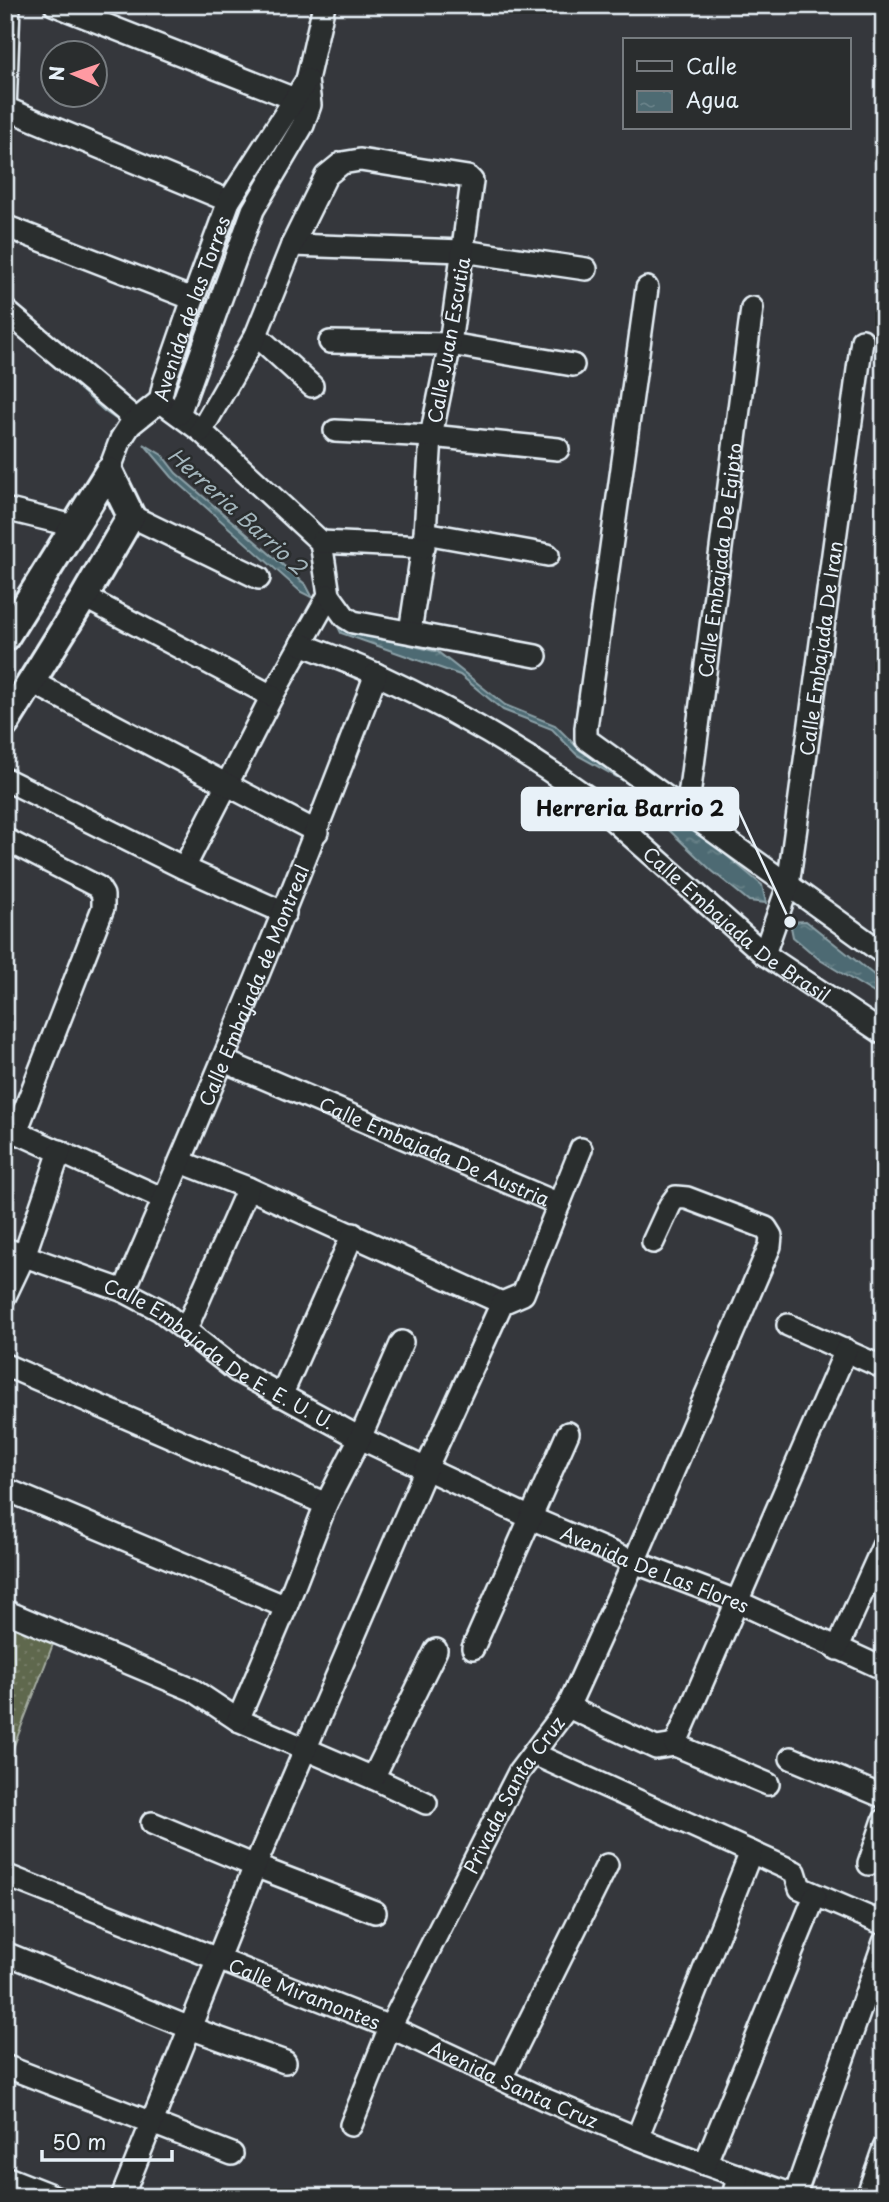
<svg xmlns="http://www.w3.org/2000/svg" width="889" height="2202" viewBox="0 0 889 2202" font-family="'Playpen Sans',sans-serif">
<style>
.park{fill:url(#park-dots);stroke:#a4aca2;stroke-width:2}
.water{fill:url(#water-ripples);stroke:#8ca1a8;stroke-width:2}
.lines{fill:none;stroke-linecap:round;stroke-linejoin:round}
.minor-casing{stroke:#e8f1f8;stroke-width:26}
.major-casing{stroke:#e8f1f8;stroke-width:32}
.minor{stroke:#2a2d2e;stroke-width:21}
.major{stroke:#2a2d2e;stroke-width:26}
.labels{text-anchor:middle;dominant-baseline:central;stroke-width:5;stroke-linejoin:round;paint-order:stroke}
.street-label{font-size:19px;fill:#e8f1f8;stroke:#2a2d2e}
.water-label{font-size:21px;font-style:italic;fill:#a3b5bc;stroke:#2a2d2e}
.leader{fill:none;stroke:#e8f1f8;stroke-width:2.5}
.callout-dot{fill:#e8f1f8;stroke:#2a2d2e;stroke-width:2.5}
.callout{fill:#e8f1f8;stroke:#e8f1f8;stroke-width:2.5}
.callout-label{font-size:21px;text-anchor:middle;font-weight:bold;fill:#111}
</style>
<defs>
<pattern id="park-dots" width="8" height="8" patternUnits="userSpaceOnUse" patternTransform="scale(1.75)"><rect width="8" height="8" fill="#5f674d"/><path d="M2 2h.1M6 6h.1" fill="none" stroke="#767d67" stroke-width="1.8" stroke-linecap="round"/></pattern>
<pattern id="water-ripples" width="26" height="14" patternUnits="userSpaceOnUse" patternTransform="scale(1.75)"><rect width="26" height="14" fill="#4e6b73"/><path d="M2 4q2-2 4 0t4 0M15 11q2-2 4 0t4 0" fill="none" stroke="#688188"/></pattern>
</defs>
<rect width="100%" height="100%" fill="#35373c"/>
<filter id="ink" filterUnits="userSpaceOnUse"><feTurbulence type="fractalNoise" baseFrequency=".0143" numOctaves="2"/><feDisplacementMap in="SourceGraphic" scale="14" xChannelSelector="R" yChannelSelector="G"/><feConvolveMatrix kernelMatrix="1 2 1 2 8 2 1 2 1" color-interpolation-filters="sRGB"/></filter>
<g filter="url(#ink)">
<path class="park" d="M5,1608L58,1631L5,1769Z"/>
<g class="water">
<path d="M29,343L109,406L120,422L104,411Z"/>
<path d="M144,444L162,455L176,473L306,585L313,598L301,592L172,477Z"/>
<path d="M334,618L343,628L438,652L505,705L555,725L581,751L652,789L656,806L720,850L762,885L766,903L749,901L711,870L649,811L646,793L577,755L552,729L503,710L460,675L341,633Z"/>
<path d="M806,921L884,983V999L820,960L793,937L790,922Z"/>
</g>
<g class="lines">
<g class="minor-casing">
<g id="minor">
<path d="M55,5L305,103"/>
<path d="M5,108L229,201"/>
<path d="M5,110L9,5"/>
<path d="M5,226L193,299"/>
<path d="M292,245L463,251L586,269"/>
<path d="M647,288L586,728V739L884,954"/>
<path d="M5,310L135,419"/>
<path d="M256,335L312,386"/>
<path d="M330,342L450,344L573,365"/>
<path d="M160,401L201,431L321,542L329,595L272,696L184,868"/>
<path d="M179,414L253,210L303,125L310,105L307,80L324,5"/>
<path d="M201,431L256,335L292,245L326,176L342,163L360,160L468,177L472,181L450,344L431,436L425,533L410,632"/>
<path d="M335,431L431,436L558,449"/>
<path id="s1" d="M109,471L121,439L130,425L160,401L164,383L193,299L229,201L307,80"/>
<path d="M5,509L74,526"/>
<path d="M131,516L259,578"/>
<path d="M425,533L548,555"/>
<path d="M321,542L424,547"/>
<path d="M329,595L345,617L353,622L536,656"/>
<path d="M84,597L272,696"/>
<path id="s2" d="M301,644C326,654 352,663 376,674C447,707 523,751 586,796L764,954L884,1034"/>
<path d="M30,681L317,832"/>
<path d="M5,779L184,868L285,913"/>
<path id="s3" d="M687,812L752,308"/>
<path d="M5,839L98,887L103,895V908L16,1132"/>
<path id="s4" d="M764,954L788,886L862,340"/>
<path id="s5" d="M224,1061L559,1204"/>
<path d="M5,1127L164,1199"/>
<path d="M181,1162L248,1188L502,1303"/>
<path id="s6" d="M5,1249L124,1291L160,1310L237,1371L360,1438L531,1518L634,1562L736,1601L884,1669"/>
<path id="s7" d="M124,1291C213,1087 298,883 376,674"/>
<path d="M5,1296L24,1256L60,1151"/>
<path d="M788,1325L884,1368"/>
<path d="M186,1329L248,1188"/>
<path d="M5,1365L326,1504"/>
<path d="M281,1396L353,1234"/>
<path d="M5,1489L286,1607"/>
<path d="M5,1611L193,1690L238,1720L373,1778L426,1803"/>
<path d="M473,1648L568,1433"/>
<path d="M837,1649L884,1544"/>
<path d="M568,1707L656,1748L675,1745L768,1784"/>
<path d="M238,1720L286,1607L326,1504L360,1438L402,1342"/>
<path d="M675,1745L846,1350"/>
<path d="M534,1754L795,1872L800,1888L884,1924"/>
<path d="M791,1758L884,1797"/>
<path d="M373,1778L436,1650"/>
<path d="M152,1823L255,1866L375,1912"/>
<path d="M869,1864L884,1820"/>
<path id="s8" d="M5,1875L390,2027L544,2099L637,2138L705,2164L799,2197"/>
<path d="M5,1953L190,2028L285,2062"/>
<path d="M5,2066L232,2154"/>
<path d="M501,2078L607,1865"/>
<path id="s9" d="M351,2125L390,2027L519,1772L568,1707L634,1562L770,1246L771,1236L766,1228L687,1198L676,1197L670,1205L653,1242"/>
<path d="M637,2138L751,1852"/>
<path d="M705,2164L815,1896"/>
<path d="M5,2177L56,2197"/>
<path d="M795,2195L884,1942"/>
<path d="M122,2197L255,1866L426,1469L502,1303L523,1294L581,1149"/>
<path d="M733,2197L738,2175"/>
<path d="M867,2197L884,2148"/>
</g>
</g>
<g class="major-casing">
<path id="major" d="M5,638L109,471L131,516L84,597L5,724"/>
</g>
<use href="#minor" class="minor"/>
<use href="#major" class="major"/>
</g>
</g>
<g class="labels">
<g class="street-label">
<text stroke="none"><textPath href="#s1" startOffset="187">Avenida de las Torres</textPath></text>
<text transform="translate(448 340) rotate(-80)">Calle Juan Escutia</text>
<text stroke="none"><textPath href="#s3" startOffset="254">Calle Embajada De Egipto</textPath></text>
<text stroke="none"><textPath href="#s4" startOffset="312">Calle Embajada De Iran</textPath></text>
<text stroke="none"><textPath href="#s2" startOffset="522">Calle Embajada De Brasil</textPath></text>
<text stroke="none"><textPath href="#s7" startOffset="332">Calle Embajada de Montreal</textPath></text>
<text stroke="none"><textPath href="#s5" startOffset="229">Calle Embajada De Austria</textPath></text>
<text stroke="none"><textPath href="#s6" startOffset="240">Calle Embajada De E. E. U. U.</textPath></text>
<text stroke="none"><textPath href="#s6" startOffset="728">Avenida De Las Flores</textPath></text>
<text stroke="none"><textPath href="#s9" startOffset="369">Privada Santa Cruz</textPath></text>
<text stroke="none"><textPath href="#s8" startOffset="322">Calle Miramontes</textPath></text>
<text stroke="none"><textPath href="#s8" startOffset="550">Avenida Santa Cruz</textPath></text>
</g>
<g class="water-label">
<text transform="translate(238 510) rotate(42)">Herreria Barrio 2</text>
</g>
</g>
<path class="leader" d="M790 922L738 809"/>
<circle class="callout-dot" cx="790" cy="922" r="7"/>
<rect class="callout" x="522" y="788" width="216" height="42" rx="7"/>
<g class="callout-label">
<text x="630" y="816">Herreria Barrio 2</text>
</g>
<rect width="889" height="2202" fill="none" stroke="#2a2d2e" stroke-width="28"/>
<rect x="14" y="14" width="861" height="2174" fill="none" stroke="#e8f1f8" stroke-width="2.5" filter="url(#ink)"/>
<rect x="623" y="38" width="228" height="91" fill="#2a2d2e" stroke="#767b7f" stroke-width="2"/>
<rect x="637" y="61" width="35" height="10" fill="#2a2d2e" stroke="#767b7f" stroke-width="2"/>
<text x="686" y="74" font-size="21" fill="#e8f1f8">Calle</text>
<rect x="637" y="91" width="35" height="21" fill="url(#water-ripples)" stroke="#767b7f" stroke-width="2"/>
<text x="686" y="108" font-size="21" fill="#e8f1f8">Agua</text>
<g transform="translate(74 74) rotate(272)"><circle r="33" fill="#2a2d2e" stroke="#767b7f" stroke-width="2"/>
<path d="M0-5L12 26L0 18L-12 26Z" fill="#ff9aa2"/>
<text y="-10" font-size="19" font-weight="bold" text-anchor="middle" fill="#e8f1f8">N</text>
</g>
<path d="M42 2150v10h130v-10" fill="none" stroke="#e8f1f8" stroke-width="3.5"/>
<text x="52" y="2150" font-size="21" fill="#e8f1f8" stroke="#2a2d2e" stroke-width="5" paint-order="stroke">50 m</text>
</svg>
